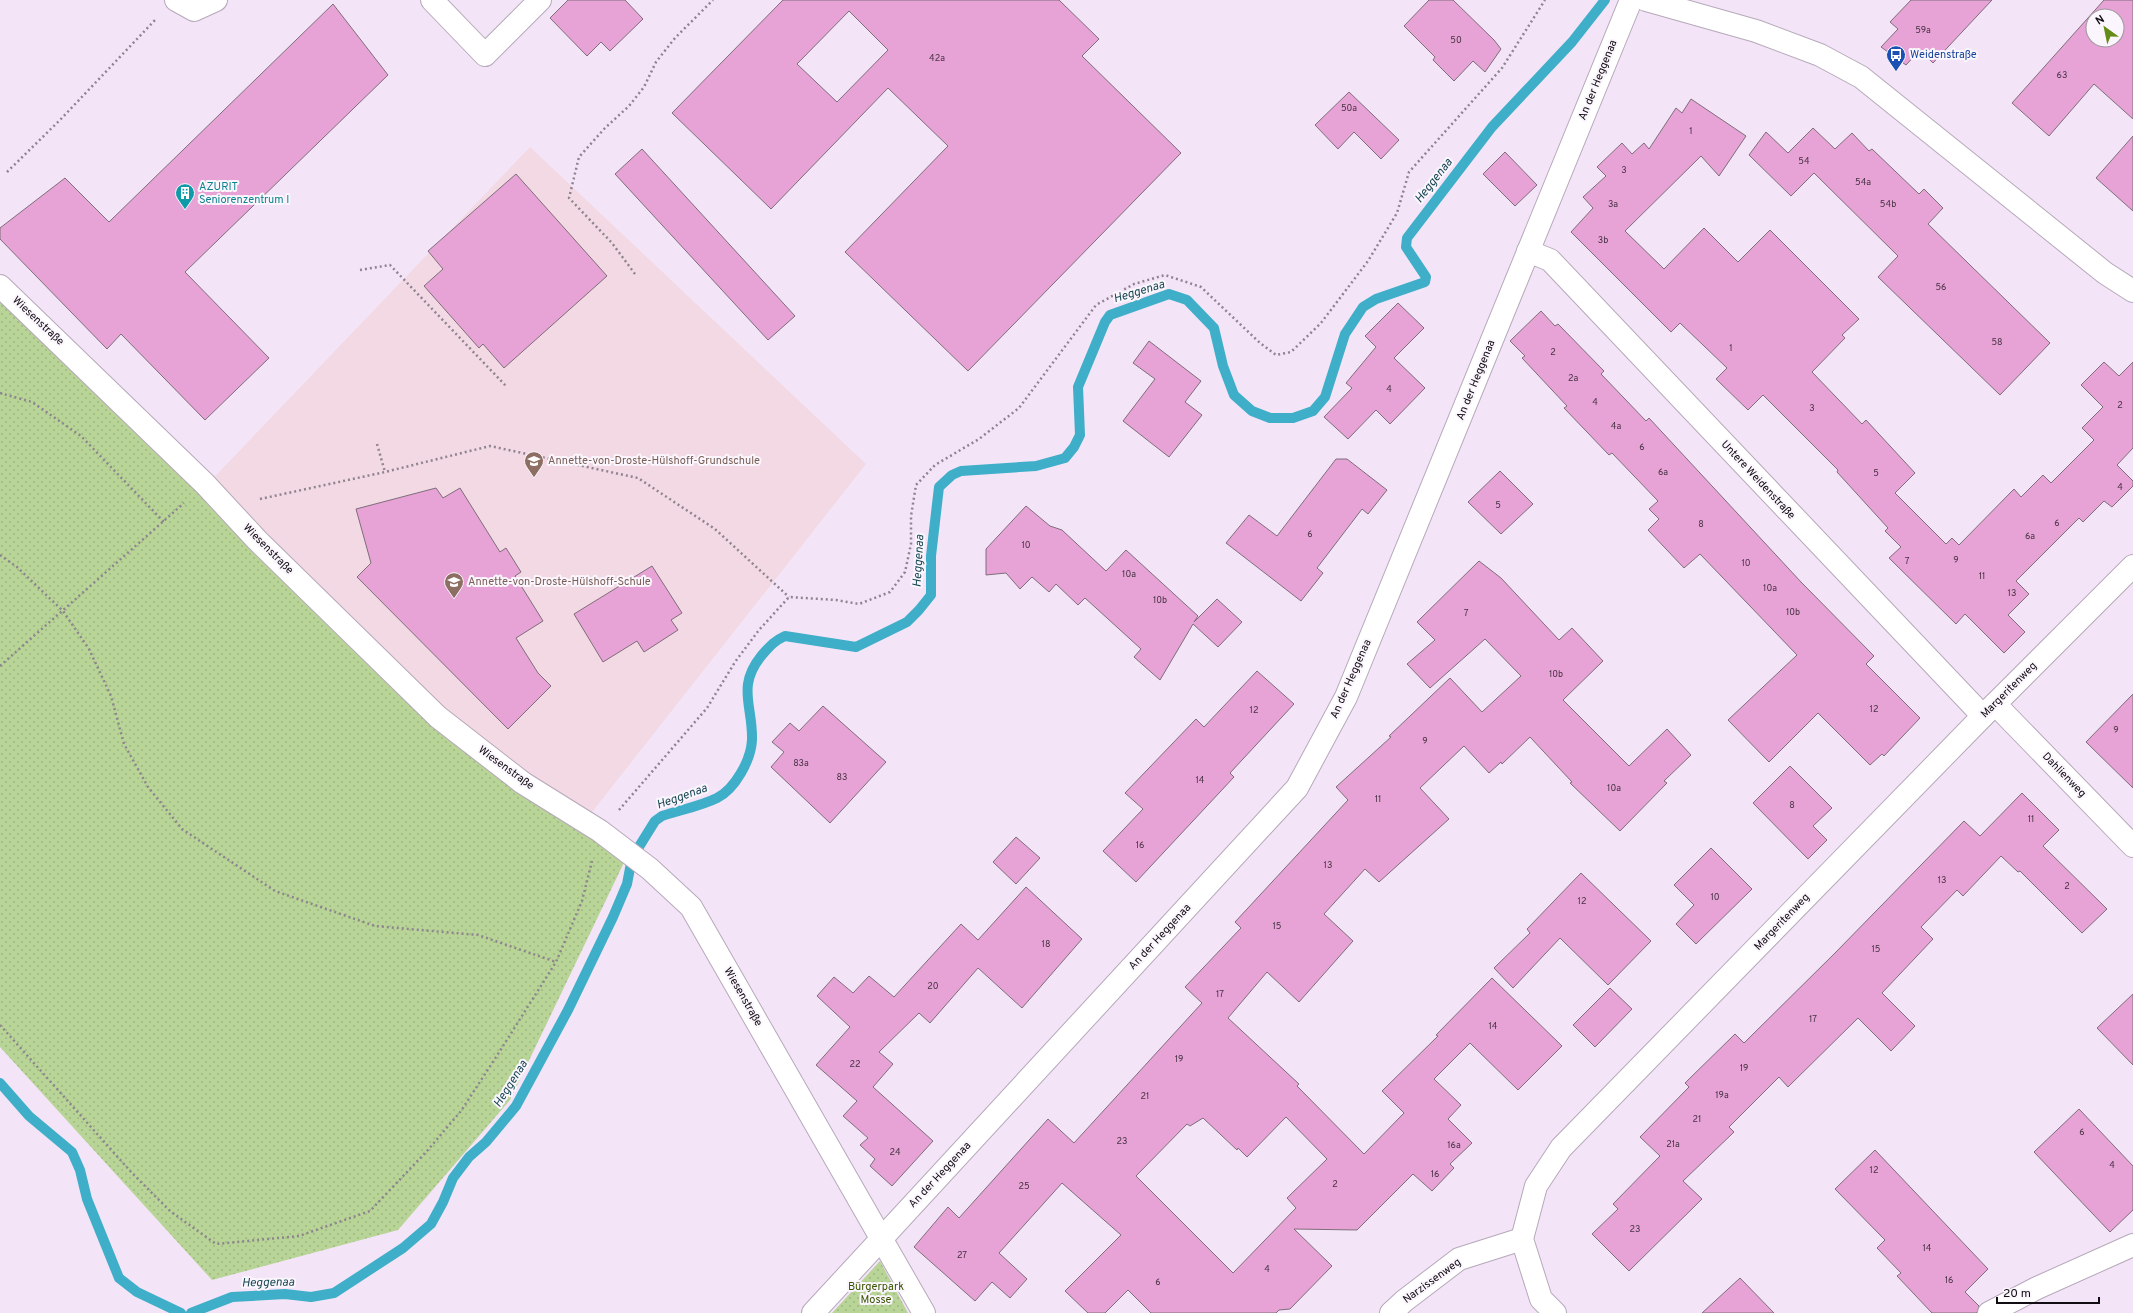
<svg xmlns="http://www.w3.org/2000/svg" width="2133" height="1313" viewBox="0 0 2133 1313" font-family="Overpass,sans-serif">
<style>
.education{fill:#f2d9e3}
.park{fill:url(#park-dots)}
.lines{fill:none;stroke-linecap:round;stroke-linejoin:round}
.stream{stroke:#3faec8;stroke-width:10}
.building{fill:#e7a2d6;stroke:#7e6e7a;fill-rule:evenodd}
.minor-casing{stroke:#b6a9ba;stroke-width:24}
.path{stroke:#8e8490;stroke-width:2.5;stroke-dasharray:2 3;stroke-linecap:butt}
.minor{stroke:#fff;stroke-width:22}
.labels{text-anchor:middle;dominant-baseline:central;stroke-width:4;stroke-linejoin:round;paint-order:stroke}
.number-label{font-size:9px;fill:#463243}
.transit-label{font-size:11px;fill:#164399;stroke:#fbf6fd;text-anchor:start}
.street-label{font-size:11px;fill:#110d12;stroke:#fbf6fd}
.culture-label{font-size:11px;fill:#0d838f;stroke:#fbf6fd;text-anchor:start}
.education-label{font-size:11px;fill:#785e54;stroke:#fbf6fd;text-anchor:start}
.park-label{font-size:11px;fill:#385400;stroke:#fbf6fd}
.water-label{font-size:12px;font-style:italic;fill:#174752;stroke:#fbf6fd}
</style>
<defs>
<pattern id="park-dots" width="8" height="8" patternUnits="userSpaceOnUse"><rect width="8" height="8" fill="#b8d597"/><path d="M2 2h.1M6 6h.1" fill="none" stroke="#9db681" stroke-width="1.8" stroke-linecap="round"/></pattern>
</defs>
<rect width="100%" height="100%" fill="#f3e5f7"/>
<path class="education" d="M530,147L866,464L585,821L525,783L200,492Z"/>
<g class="park">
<path d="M0,298L398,679L630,850L510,1100L398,1230L212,1280L0,1047Z"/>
<path d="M880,1261L908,1313H832Z"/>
</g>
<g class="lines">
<g class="stream">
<path d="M0,1083L29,1116L72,1152L80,1170L87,1199L119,1278L137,1292L181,1313"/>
<path d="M191,1313L232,1297L285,1294L311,1297L334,1293L403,1248L431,1224L443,1202L453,1178L469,1157L486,1142L516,1106L568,1010L613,917L627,884L632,858L655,821L662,816C680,810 701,806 717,798C735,789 751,760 752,740C753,705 736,687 762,655C770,646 774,641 785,636L856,647L907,622L919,610L931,595V556L939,487L952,475L961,471L1036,466L1065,458L1074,447L1080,435L1078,387L1105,322L1110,315L1169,294L1187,300L1214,328L1223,366L1234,395L1252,411L1270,418H1293L1313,411L1325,397L1345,334L1363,307L1376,299L1425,282L1426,277L1406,247L1407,238L1492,127L1572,42L1605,0"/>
</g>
</g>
<g class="building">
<path d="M568,0H625L643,19L610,51L601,42L587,56L550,18Z"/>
<path d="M783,0H1059L1099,39L1082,56L1181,153L968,371L845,252L948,146L888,88L771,209L672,113ZM849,11L888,50L837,102L797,64Z"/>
<path d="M1429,0H1453L1494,40L1501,49L1485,72L1473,61L1454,81L1433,60L1435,57L1404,26Z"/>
<path d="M1911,0H1992L1933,63L1920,50L1906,65L1881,47L1898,29L1890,22Z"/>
<path d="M2104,0H2133V119L2094,84L2049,136L2012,103ZM2093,16H2117V40H2093Z"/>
<path d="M333,4L388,75L185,272L269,358L205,420L121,334L107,349L0,239V228L65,178L109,222Z"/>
<path d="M1349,92L1399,140L1381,159L1354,132L1338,149L1315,125Z"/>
<path d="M1691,99L1746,136L1719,176L1701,156L1625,231L1664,269L1704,228L1738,262L1770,230L1859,319L1842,335L1845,338L1812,372L1862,424L1866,420L1915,473L1895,493L1946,544L1952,538L1959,545L2014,489L2021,497L2043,475L2051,483L2094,440L2082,428L2103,407L2081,385L2104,362L2119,376L2133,362V448L2117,465L2133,481V486L2112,507L2104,501L2083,522L2079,518L2016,581L2029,594L2008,615L2025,632L2004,653L1965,614L1956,624L1889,558L1901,547L1885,531L1888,528L1837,472L1838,470L1763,395L1748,410L1716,379L1727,368L1680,323L1671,332L1571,232L1593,208L1583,197L1606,176L1597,167L1622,143L1632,154L1644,143L1649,149L1676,108L1682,113Z"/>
<path d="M1813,128L1835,149L1852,133L1869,151L1872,149L1919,194L1924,189L1943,208L1928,224L2050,343L2000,395L1878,277L1898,256L1814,173L1791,196L1749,155L1766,132L1788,153Z"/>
<path d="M2133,136V211L2096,178Z"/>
<path d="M642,149L795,316L768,340L615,174Z"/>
<path d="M1505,152L1537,185L1515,206L1483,174Z"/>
<path d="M516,174L607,276L504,368L483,344L479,348L424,286L443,269L428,251Z"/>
<path d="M1398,303L1424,328L1394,358L1425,388L1390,424L1376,410L1348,439L1324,417L1352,388L1346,383L1376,347L1365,336Z"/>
<path d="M1541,311L1555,326L1558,324L1604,371L1601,374L1646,421L1649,418L1801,582L1874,656L1866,664L1920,718L1884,756L1882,754L1870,765L1818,713L1769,762L1728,720L1797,655L1700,554L1684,568L1648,530L1659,519L1649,509L1658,501L1612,453L1609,455L1564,408L1567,406L1522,358L1525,356L1510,341Z"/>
<path d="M1149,341L1201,381L1185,402L1202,415L1169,457L1123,421L1155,379L1133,363Z"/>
<path d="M1336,459H1347L1387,490L1368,514L1362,509L1317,568L1323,573L1301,601L1226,543L1249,515L1277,536Z"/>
<path d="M1500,471L1533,504L1501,534L1468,502Z"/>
<path d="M436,488L443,498L460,488L500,552L506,548L521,572L515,576L543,621L516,638L538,673L551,686L508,729L357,577L371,563L356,509Z"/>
<path d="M1026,506L1050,526L1062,530L1106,571L1126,550L1198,616L1194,622L1217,599L1242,622L1218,647L1193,624L1160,680L1134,657L1141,649L1085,598L1078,605L1056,584L1049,592L1032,577L1020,589L1006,573L986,575V549Z"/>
<path d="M1479,561L1501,578L1559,640L1572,628L1603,661L1563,700L1629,766L1667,729L1691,755L1664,781L1667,783L1620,831L1570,783L1572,782L1530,737L1502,764L1501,762L1489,773L1464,746L1420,788L1449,819L1379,882L1365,869L1324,914L1353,941L1299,1002L1267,972L1228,1018L1299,1084L1297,1086L1364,1154L1404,1113L1382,1091L1438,1036L1436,1035L1492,978L1562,1046L1518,1090L1470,1043L1434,1079L1461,1105L1448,1119L1472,1143L1450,1164L1454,1168L1432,1191L1413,1174L1357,1230L1294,1229L1332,1266L1290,1309L1279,1310L1276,1313H1151L1128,1290L1105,1313H1088L1065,1291L1121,1235L1062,1183L999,1253L1027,1279L1010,1298L992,1282L975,1301L914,1247L948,1207L959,1218L1048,1119L1074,1143L1202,1003L1185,987L1241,928L1235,922L1348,800L1336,787L1391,737L1389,736L1450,678L1482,712L1521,676L1485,639L1430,688L1407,664L1435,640L1417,622ZM1286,1117L1327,1159L1287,1198L1296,1208L1233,1273L1136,1176L1187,1124L1190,1126L1203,1118L1237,1150L1238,1148L1247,1157Z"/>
<path d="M652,566L682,613L671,620L678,630L644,652L637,641L603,662L574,614Z"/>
<path d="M1257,671L1294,704L1230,773L1234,777L1136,882L1103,851L1143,809L1125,793L1196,719L1204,727Z"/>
<path d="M2133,694V788L2086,742Z"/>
<path d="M823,706L886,762L830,823L771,767L784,752L772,742L790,723L799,731Z"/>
<path d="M1790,766L1832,808L1813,826L1827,840L1808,859L1753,803Z"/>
<path d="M2022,793L2059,830L2043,846L2107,909L2082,933L2020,871L2018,872L2001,856L1963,896L1957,890L1921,927L1933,939L1882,993L1915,1026L1891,1051L1858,1018L1788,1087L1779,1077L1729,1127L1734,1132L1683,1181L1702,1199L1629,1271L1592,1234L1618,1209L1613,1204L1660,1156L1640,1137L1689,1087L1685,1083L1735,1034L1744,1043L1835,953L1964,821L1980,836Z"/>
<path d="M1016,837L1040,858L1016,884L993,862Z"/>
<path d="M1711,848L1752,889L1696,944L1676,924L1694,905L1674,885Z"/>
<path d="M1581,873L1651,941L1608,985L1560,938L1513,988L1494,968L1530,933L1527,929Z"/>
<path d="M1026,887L1082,939L1022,1008L978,968L930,1023L919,1013L879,1052L893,1064L873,1087L933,1141L892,1186L870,1166L875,1159L860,1145L868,1138L843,1116L857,1101L816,1065L850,1027L817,996L834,977L853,993L869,976L894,997L961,924L978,940Z"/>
<path d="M1610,988L1632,1009L1595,1047L1573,1025Z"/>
<path d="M2133,994V1065L2097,1028Z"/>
<path d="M2079,1109L2133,1166V1210L2110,1232L2034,1152Z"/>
<path d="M1875,1150L1988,1269L1965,1292L1979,1306L1977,1313H1932L1897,1276L1901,1273L1877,1248L1885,1240L1835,1189Z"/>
<path d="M1740,1278L1774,1313H1702Z"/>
</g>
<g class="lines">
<g class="minor-casing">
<g id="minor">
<path d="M176,0L194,10L216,0"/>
<path d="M432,0L485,55L540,0"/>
<path d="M1646,0L1756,31L1820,55L1861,77L2105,273L2133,291"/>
<path d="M1528,251L1550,260L1983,716"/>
<path d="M0,286L205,484L257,540L438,717L523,783L600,831L650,869L691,907L924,1313"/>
<path d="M1995,704L2133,846"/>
<path d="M813,1313L1297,788L1346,697L1631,0"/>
<path d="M1391,1313L1404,1301L1459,1259L1522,1239"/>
<path d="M1555,1313L1541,1299L1522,1239L1536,1186L1561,1148L1983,716L2133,566"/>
<path d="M1989,1313L2037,1288L2133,1245"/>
</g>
</g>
<g class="path">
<path d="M7,172L60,120L156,19"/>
<path d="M360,270L390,265L506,386"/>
<path d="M635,274L612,243L569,198L579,157L605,128L629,106L644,87L656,62L675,38L713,0"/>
<path d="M0,393L32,402L81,436L164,522"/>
<path d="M377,444L385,472"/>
<path d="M260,499L385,472L490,446L638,478L715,529L789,597"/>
<path d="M0,555L17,567L63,611L89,649L111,696L124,744L148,787L182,829L275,891L375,926L478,935L556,962"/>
<path d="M0,666L184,503"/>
<path d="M619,810L707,708L735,662L759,630L789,597L836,600L859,604L890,592L905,572L911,544V516L916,485L935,465L979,439L1019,408L1096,305L1134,284L1165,275L1201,287L1260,343L1276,355L1291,352L1321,323L1368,261L1397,213L1409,172L1502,68L1545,0"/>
<path d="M0,1025L132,1173L170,1211L216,1244L299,1236L370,1211L427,1151L461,1111L498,1054L556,962L582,901L592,861"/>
</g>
<use href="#minor" class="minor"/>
</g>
<defs>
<g id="bus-pin" transform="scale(1)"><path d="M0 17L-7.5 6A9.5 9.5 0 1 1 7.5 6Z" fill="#1a4fb4" stroke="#fbf6fd"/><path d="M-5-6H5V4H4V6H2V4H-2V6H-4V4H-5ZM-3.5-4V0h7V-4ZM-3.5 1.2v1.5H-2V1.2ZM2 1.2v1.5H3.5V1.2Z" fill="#fff"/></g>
<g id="building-pin" transform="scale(1)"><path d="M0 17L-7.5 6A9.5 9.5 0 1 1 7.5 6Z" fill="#0f9aa8" stroke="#fbf6fd"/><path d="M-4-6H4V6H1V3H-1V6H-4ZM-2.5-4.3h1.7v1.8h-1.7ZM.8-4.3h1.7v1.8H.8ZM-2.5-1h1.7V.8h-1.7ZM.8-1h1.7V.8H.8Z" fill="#fff"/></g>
<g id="school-pin" transform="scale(1)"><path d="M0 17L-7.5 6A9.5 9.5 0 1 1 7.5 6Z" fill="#8d6e63" stroke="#fbf6fd"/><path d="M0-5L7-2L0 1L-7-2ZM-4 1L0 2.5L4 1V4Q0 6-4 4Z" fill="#fff"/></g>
</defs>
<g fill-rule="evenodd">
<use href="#bus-pin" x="1896" y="55"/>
<use href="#building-pin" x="185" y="193"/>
<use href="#school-pin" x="534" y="461"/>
<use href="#school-pin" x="454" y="582"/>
</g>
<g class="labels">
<g class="number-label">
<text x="1923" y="30">59a</text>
<text x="1456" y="40">50</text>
<text x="937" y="58">42a</text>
<text x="2062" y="75">63</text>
<text x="1349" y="108">50a</text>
<text x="1691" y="131">1</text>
<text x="1804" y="161">54</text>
<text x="1624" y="170">3</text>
<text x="1863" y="182">54a</text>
<text x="1613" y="204">3a</text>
<text x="1888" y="204">54b</text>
<text x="1603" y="240">3b</text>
<text x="1941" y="287">56</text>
<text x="1997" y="342">58</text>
<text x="1731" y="348">1</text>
<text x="1553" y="352">2</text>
<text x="1573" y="378">2a</text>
<text x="1389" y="389">4</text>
<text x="1595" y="402">4</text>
<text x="2120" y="405">2</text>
<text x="1812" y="408">3</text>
<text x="1616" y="426">4a</text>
<text x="1642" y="447">6</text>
<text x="1663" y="472">6a</text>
<text x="1876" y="473">5</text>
<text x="2120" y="487">4</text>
<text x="1498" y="505">5</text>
<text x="2057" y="523">6</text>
<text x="1701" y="524">8</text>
<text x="1310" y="534">6</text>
<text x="2030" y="536">6a</text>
<text x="1026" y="545">10</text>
<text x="1956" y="560">9</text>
<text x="1907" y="561">7</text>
<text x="1746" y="563">10</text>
<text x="1129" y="574">10a</text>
<text x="1982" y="576">11</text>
<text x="1770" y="588">10a</text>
<text x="2012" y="593">13</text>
<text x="1160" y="600">10b</text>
<text x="1793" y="612">10b</text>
<text x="1466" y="613">7</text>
<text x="1556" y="674">10b</text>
<text x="1874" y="709">12</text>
<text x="1254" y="710">12</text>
<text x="2116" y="730">9</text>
<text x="1425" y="741">9</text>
<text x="801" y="763">83a</text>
<text x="842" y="777">83</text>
<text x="1200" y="780">14</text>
<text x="1614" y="788">10a</text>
<text x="1378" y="799">11</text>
<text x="1792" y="805">8</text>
<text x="2031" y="819">11</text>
<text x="1140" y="845">16</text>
<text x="1328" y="865">13</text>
<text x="1942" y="880">13</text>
<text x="2067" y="886">2</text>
<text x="1715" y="897">10</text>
<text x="1582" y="901">12</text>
<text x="1277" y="926">15</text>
<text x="1046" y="944">18</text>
<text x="1876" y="949">15</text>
<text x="933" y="986">20</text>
<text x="1220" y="994">17</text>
<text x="1813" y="1019">17</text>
<text x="1493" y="1026">14</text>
<text x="1179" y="1059">19</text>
<text x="855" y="1064">22</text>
<text x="1744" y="1068">19</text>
<text x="1722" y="1095">19a</text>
<text x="1145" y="1096">21</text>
<text x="1697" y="1119">21</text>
<text x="2082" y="1132">6</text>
<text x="1122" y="1141">23</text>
<text x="1673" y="1144">21a</text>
<text x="1454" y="1145">16a</text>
<text x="895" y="1152">24</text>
<text x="2112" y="1165">4</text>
<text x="1874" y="1170">12</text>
<text x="1435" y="1174">16</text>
<text x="1335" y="1184">2</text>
<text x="1024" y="1186">25</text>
<text x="1635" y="1229">23</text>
<text x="1927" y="1248">14</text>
<text x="962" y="1255">27</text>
<text x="1267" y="1269">4</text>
<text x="1949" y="1280">16</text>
<text x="1158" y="1282">6</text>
</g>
<g class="transit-label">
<text x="1910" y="55">Weidenstraße</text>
</g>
<g class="street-label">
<text transform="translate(1598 80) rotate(-68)">An der Heggenaa</text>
<text transform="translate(38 321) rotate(43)">Wiesenstraße</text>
<text transform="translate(1476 380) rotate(-68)">An der Heggenaa</text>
<text transform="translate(1758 480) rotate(47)">Untere Weidenstraße</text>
<text transform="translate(268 549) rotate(45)">Wiesenstraße</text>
<text transform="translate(1351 679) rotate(-66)">An der Heggenaa</text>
<text transform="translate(2009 690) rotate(-45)">Margeritenweg</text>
<text transform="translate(506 768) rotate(36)">Wiesenstraße</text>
<text transform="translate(2064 775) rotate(46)">Dahlienweg</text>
<text transform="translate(1782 922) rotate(-46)">Margeritenweg</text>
<text transform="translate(1160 937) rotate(-47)">An der Heggenaa</text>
<text transform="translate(743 997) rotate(60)">Wiesenstraße</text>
<text transform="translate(940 1175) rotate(-47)">An der Heggenaa</text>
<text transform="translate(1432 1281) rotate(-36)">Narzissenweg</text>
</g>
<g class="culture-label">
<text x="199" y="187">AZURIT<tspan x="199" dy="13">Seniorenzentrum I</tspan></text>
</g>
<g class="education-label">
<text x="548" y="461">Annette-von-Droste-Hülshoff-Grundschule</text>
<text x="468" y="582">Annette-von-Droste-Hülshoff-Schule</text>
</g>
<g class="park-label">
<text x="876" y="1287">Bürgerpark<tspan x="876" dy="13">Mosse</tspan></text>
</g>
<g class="water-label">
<text transform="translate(1434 181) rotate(-52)">Heggenaa</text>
<text transform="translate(1139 292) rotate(-17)">Heggenaa</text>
<text transform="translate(919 561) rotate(-87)">Heggenaa</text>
<text transform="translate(682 797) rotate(-20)">Heggenaa</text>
<text transform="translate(511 1084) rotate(-58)">Heggenaa</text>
<text transform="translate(268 1283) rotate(-1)">Heggenaa</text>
</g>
</g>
<g transform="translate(2105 28) rotate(327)"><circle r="19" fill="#fbf6fd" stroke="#9d999f"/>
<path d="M0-3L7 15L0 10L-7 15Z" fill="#658c18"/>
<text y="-6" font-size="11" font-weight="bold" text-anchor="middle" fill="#110d12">N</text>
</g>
<path d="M1997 1297v6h102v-6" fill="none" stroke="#110d12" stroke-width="2"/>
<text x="2003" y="1297" font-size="12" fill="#110d12" stroke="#fbf6fd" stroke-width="3" paint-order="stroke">20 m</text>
</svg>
